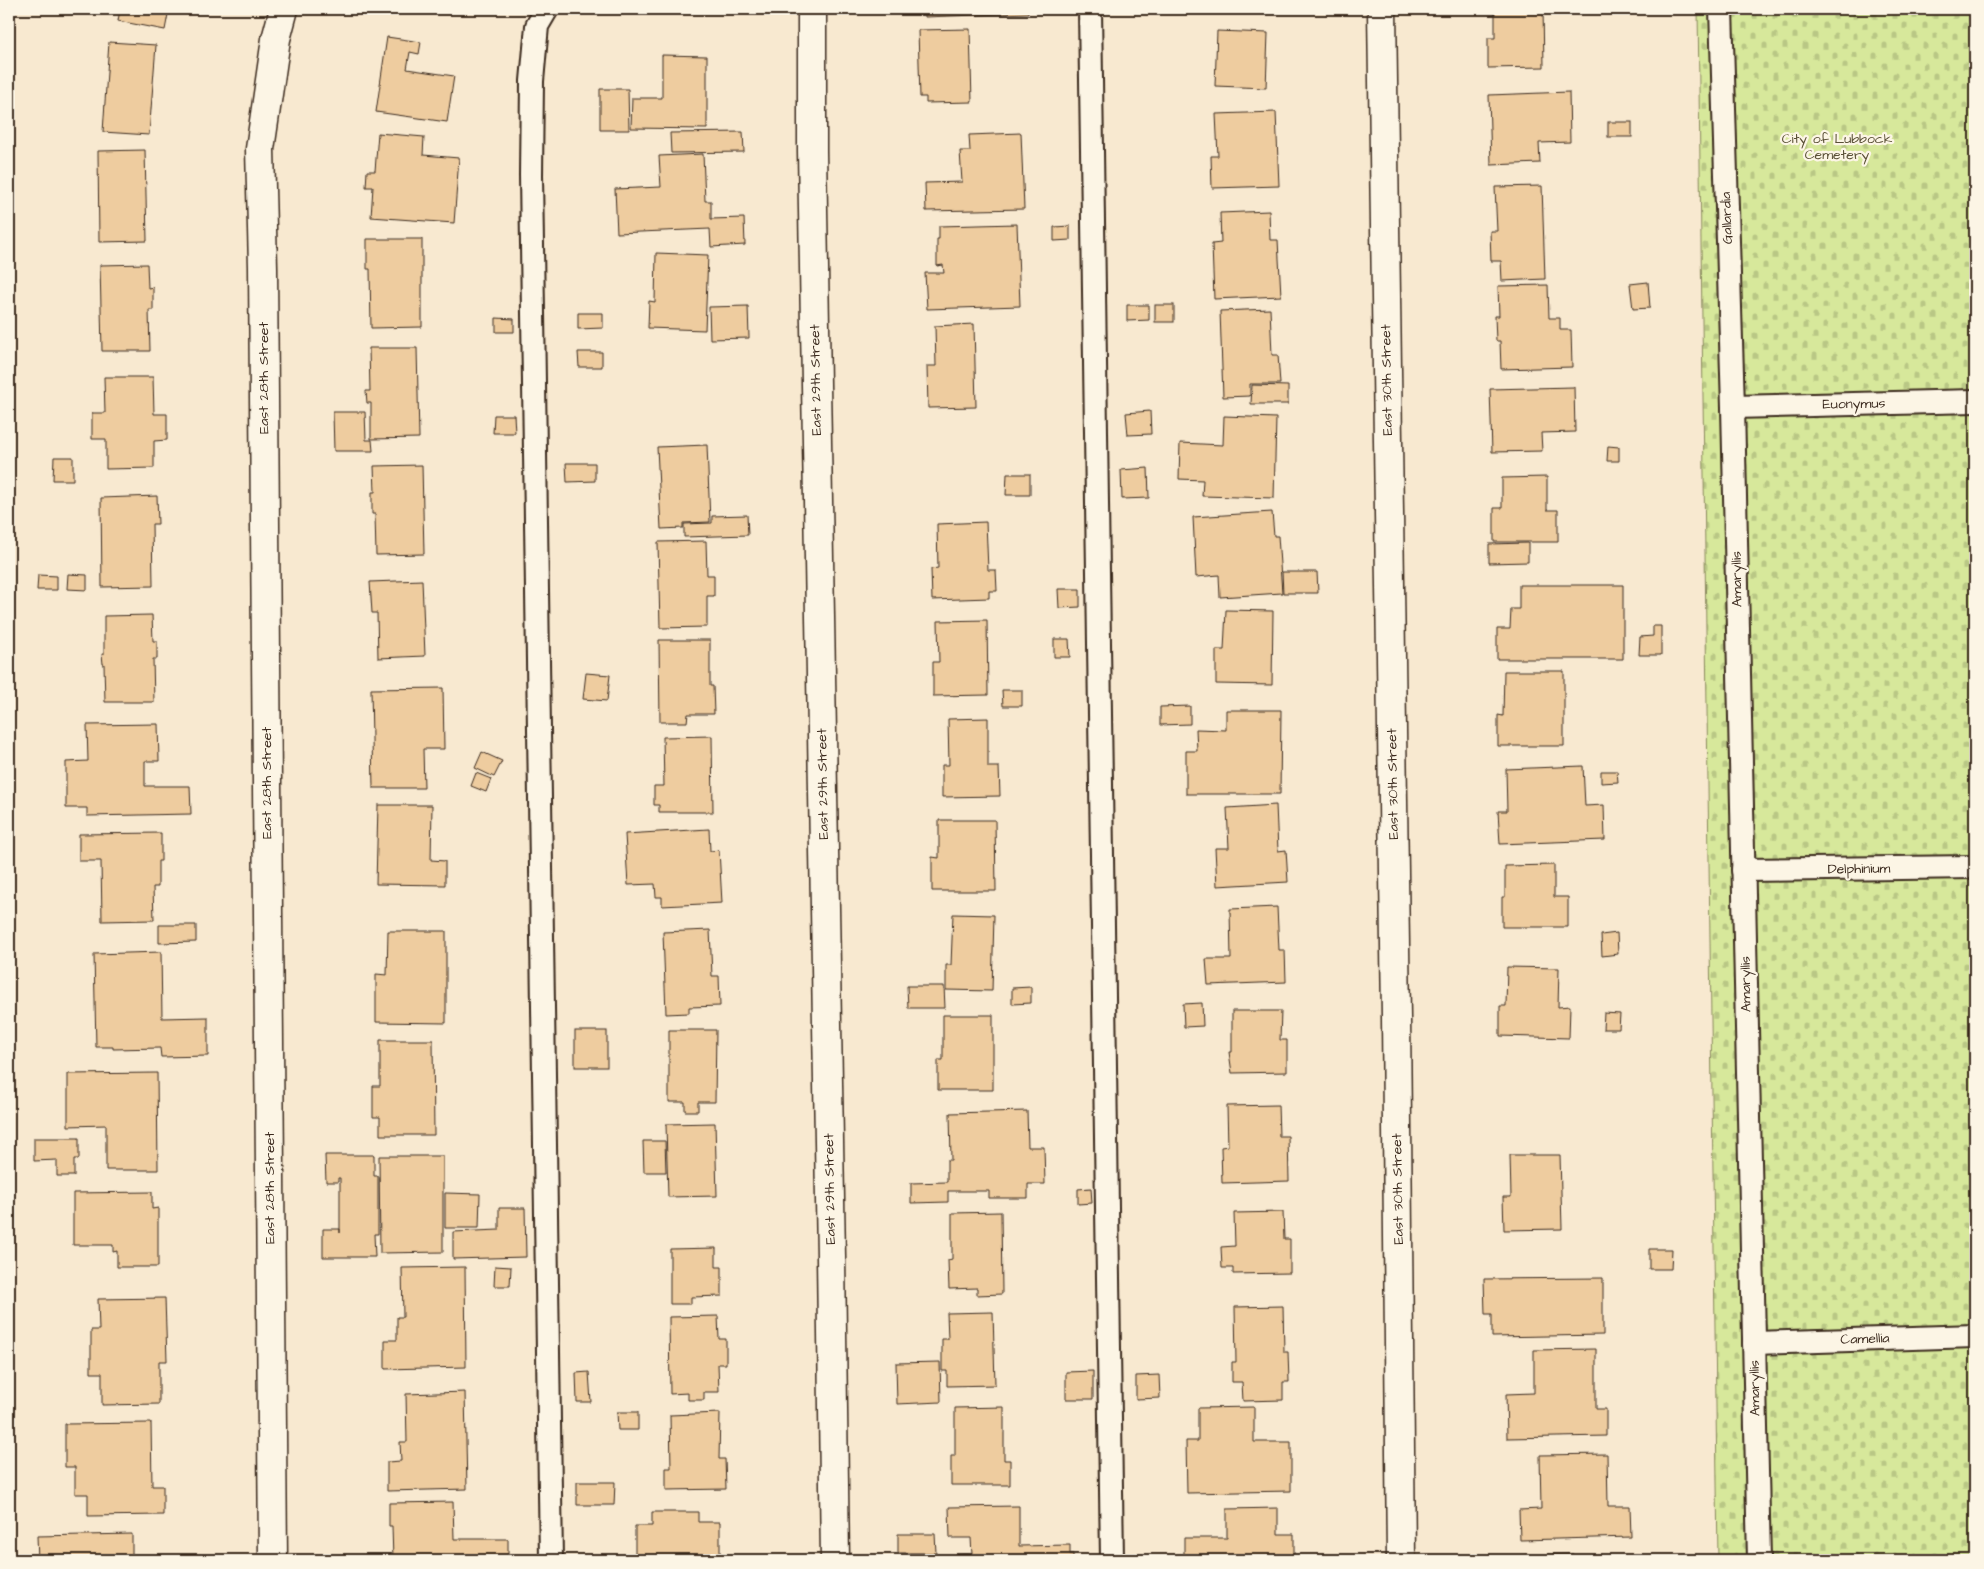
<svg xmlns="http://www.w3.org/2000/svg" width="1984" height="1569" viewBox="0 0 1984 1569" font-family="'Architects Daughter',sans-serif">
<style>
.cemetery{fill:url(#cemetery-stones);stroke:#89895c}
.building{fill:#eecc9f;stroke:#3b2a1e}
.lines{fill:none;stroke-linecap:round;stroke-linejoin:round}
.service-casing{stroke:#3b2a1e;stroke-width:26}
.minor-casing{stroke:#3b2a1e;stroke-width:31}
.service{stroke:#fcf5e5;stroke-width:22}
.minor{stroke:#fcf5e5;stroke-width:28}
.labels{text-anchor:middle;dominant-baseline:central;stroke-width:4.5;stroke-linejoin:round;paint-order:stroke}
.park-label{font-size:14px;fill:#5a5037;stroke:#fcf5e5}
.street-label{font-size:14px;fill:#3b2a1e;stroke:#fcf5e5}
</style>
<defs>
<pattern id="cemetery-stones" width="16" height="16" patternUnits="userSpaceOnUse" patternTransform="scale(1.25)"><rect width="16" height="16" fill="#d7e89b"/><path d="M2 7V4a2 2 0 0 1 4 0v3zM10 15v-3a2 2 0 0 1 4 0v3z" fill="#b9c785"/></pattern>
</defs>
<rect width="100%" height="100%" fill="#f8e9d0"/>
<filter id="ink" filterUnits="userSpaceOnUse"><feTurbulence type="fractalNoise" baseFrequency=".02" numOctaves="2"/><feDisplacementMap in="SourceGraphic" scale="10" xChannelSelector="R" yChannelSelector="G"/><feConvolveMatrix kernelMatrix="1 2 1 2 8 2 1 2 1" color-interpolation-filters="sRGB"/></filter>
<g filter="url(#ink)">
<path class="cemetery" d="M1698,9H1975V1560H1718Z"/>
<g class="building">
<path d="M120,9H169L165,30L118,21Z"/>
<path d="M925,9H1028V13L925,17Z"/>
<path d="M1495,9H1543L1544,67L1488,68V38H1495Z"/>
<path d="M970,29L972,102L926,103V97H920L918,30Z"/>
<path d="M1217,31L1268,33L1266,88L1215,86Z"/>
<path d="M387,37L421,42L419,54L410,52L407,69L454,76L447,122L376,112Z"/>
<path d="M109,42L156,45L149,135L103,132Z"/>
<path d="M662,55L707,56V129L631,128L632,98H662Z"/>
<path d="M600,89H628L629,130H600Z"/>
<path d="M1569,92L1570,142L1539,143L1540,163L1491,165L1489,95Z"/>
<path d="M1276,112L1279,186L1212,188L1211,156H1218L1216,114Z"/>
<rect x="1608" y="122" width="24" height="15"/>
<path d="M743,132L744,152L671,153L670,133Z"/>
<path d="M378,133L424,137L423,155L459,158L454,223L371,217L373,187H366L367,171H375Z"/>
<path d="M1021,133L1024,209L926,211L925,183L962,182L960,151H970L969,135Z"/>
<path d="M145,150L147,241L99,242L98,151Z"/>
<path d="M703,154L705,201H711V219L744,218L745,245L711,247L710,229L617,233L615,189L661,187L659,156Z"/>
<path d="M1542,186L1545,279L1502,281L1501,261H1491L1490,231H1497L1495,187Z"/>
<path d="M1269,211L1270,240H1278L1281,296L1214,299L1212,244L1221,243L1220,213Z"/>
<path d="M1017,224L1020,306L927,309L925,273H944L943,265L937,266V239H939V226Z"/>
<path d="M1070,226V240L1054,241V227Z"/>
<path d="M367,239H422V327L371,328L370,269H367Z"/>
<path d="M656,253L708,255L705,330L648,328L649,301L655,302Z"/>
<path d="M147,264L148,288L153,287V310H149L150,351H102L100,265Z"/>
<path d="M1648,282L1650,308L1633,309L1630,284Z"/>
<path d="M1548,285L1549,318H1560V330H1571L1572,367L1501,369L1500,341H1496L1495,316H1499L1498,286Z"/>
<path d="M1127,305H1149V320L1127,321Z"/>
<rect x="1155" y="305" width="19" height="17"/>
<path d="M748,306L749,338L710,339L709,307Z"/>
<path d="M1270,309L1272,355H1278L1280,384H1250V396L1223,397L1220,311Z"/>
<path d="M578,313H603V328L578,329Z"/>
<path d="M496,318L514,319V332H496Z"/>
<path d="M974,324L976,407L928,408L927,366H936L935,326Z"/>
<path d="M369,348H417L419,438L371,439V403H367L366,391H370Z"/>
<path d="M578,352H602V367H579Z"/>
<path d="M104,377H153L154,414H167V440L154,441V468L106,469V439H92V413H105Z"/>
<path d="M1252,385L1288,386V404H1251Z"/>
<path d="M1574,387L1575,432L1541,433L1542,451L1492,452L1490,389Z"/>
<path d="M1150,411L1151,434L1128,435L1126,413Z"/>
<path d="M333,412H365L366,440H372L373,451H334Z"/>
<path d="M494,415H514L515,433H493Z"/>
<path d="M1224,416L1276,418L1274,498L1202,496L1203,480L1179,479L1180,443L1223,445Z"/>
<path d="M707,445L710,522L683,523V528L661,529L657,447Z"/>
<path d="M1608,446L1619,447V461H1607Z"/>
<path d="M54,457H73V480H53Z"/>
<path d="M566,463H595V481L567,482Z"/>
<path d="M422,465L424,554L376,555L375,514H372V492H375L374,466Z"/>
<path d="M1148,468L1149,498L1122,499L1121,470Z"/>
<path d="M1007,474H1030V495H1006Z"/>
<path d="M1547,477V510H1558V542H1494V508H1502V478Z"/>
<path d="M157,496L158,524H152L153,586L102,587L101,498Z"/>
<path d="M1272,512L1274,536H1278L1282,593L1220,597L1219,575L1196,577L1193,517Z"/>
<path d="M747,515L748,535L684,537V524L712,523V516Z"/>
<path d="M986,522L988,570H996L997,591H989V598L932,600L931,569L938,568L937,524Z"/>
<path d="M706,541L707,575H714V596H707V627L660,628L658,542Z"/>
<path d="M1528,543V562L1489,563V544Z"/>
<path d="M1282,572H1317L1318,593H1283Z"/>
<path d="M68,574L87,575V590L67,589Z"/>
<path d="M38,575L57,576V590H37Z"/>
<path d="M422,580L425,656L378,658L377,613H372L370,582Z"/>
<path d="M1519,585H1623V659H1497V629H1510L1511,609H1519Z"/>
<path d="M1058,589H1080V607L1059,608Z"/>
<path d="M1226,610L1273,611L1272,685L1216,684V650H1224Z"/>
<path d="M152,615L153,641H157V659H153L154,702H105L104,664H103L102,654H104V616Z"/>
<path d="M987,620L988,695L933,696V662H939L938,621Z"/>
<path d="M1653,626H1661V655H1639L1640,637L1653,636Z"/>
<path d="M1054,639H1069L1070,657H1054Z"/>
<path d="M659,640H710V686H713L714,714H688L687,722H660Z"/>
<path d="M1504,671H1564V746H1498V715L1503,716Z"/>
<path d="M586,673L610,675L607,701L583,699Z"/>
<path d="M443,688L444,749H423L424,788H373L371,689Z"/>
<path d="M1002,690H1022V706H1003Z"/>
<path d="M1190,706V724L1160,725V707Z"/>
<path d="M1226,710H1281L1280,794H1186V751H1197L1196,729L1226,730Z"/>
<path d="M988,718V767H999L1000,796L942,797V765H949L948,719Z"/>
<path d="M158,724L159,761H145V786H190L191,814L87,816V808H66V762L88,761L87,725Z"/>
<path d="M712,736L713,812H659V805H654V786H664L663,737Z"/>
<path d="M482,752L502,761L494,777L475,768Z"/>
<path d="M1583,766L1585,806L1604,805L1605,840L1500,844L1498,811H1507L1506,769Z"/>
<path d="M1601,771H1617L1618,782L1601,783Z"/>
<path d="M476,773L491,779L486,792L471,786Z"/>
<path d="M378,805H432L431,860L445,861V885L376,884Z"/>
<path d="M1276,805L1278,851L1286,850L1288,882L1217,886L1215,848H1229L1227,808Z"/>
<path d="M939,820H995L996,891H932V857L939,858Z"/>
<path d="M709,829L710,851L719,850L722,903L662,906V897H656L655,884L628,885L625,834Z"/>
<path d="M161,833V861H158V887H153L154,920L102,921L101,861H79V834Z"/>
<path d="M1554,865V897H1568V927H1502V897H1505V866Z"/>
<path d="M1277,907L1279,950H1285L1286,982L1208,985L1206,959H1231L1230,909Z"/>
<path d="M953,914L994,915L992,991L946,990V965H951Z"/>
<path d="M159,925H196V942L159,943Z"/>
<path d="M710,930L712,976H719L720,1006L689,1007V1013L666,1014L663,932Z"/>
<path d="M388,931H446V1023L376,1022V974L387,975Z"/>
<path d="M1617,933L1618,954L1602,956L1601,935Z"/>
<path d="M161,952L162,1018L208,1017V1056L161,1057L160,1048L113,1049V1047H96L94,954Z"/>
<path d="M1507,967L1559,968L1558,1007L1570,1006L1569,1038L1500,1036V1006H1506Z"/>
<path d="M907,986H944L945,1008H908Z"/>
<path d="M1031,987V1003L1012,1004V988Z"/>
<path d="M1202,1003L1203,1026L1184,1027L1183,1004Z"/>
<path d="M1232,1011H1281L1280,1040H1287V1072L1232,1073L1229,1052H1232Z"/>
<path d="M1604,1013L1620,1014L1619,1029H1603Z"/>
<path d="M943,1015H993V1090H938V1060H943Z"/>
<path d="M669,1030H716L715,1102H698V1111H685V1102H669Z"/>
<rect x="575" y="1031" width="32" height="36"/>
<path d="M380,1040H433L434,1135H380V1117H373V1086H380Z"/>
<path d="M157,1073L158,1170H106V1125L68,1126V1074Z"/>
<path d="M1278,1105L1279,1136H1288L1289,1181L1222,1183L1221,1147L1228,1146L1227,1106Z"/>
<path d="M1027,1111L1028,1147H1044L1045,1184H1028V1198H989V1191H948V1202L911,1203V1183L947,1182V1160H951L950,1113Z"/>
<path d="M715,1123L717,1196L668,1197L666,1124Z"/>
<path d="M34,1138H79V1159H74V1176H57V1160L34,1161Z"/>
<path d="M643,1141H665L666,1172H644Z"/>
<path d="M325,1155H374V1176H378V1234H374L375,1257H323V1229H340V1233V1178H338V1182H326Z"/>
<path d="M1510,1155H1560L1562,1229L1504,1230L1503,1197H1511Z"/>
<path d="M379,1156H443V1252L380,1253Z"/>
<path d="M1091,1188L1092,1203L1078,1204V1189Z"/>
<path d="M152,1192V1209L158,1208V1267H117V1251L113,1252V1245H73V1193Z"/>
<path d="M445,1193L480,1194L479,1228H445Z"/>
<path d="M499,1208H525L526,1257L453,1259V1232L499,1230Z"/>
<path d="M1001,1212L1002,1294L977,1295V1288L949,1289L948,1260L952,1259V1213Z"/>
<path d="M1283,1212L1284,1239H1290V1273L1233,1274V1268H1222L1221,1247L1235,1246L1234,1213Z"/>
<path d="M716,1248V1267H722V1296L691,1297V1304H670V1249Z"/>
<path d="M1649,1249H1672L1671,1269H1649Z"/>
<path d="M495,1266L511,1267L510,1286H494Z"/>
<path d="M465,1267L466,1367L385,1369V1340H397V1317H403L402,1268Z"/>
<path d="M1603,1278V1335L1492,1337V1314H1485L1484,1279Z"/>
<path d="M165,1298L167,1361H159V1404L102,1405V1373H91V1330H99L98,1299Z"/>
<path d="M1283,1306L1284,1352H1288L1289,1382H1283V1400L1243,1401L1242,1382H1232V1362H1236L1235,1307Z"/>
<path d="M993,1312L995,1385L947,1386V1371H942V1339H948L947,1313Z"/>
<path d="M718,1316L719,1339H726V1364H718L719,1392H704V1400H688V1393L670,1394L669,1317Z"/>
<path d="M1596,1349V1409H1606V1436L1507,1438L1506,1394L1534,1393V1350Z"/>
<path d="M940,1362L941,1402L897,1404L896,1363Z"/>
<path d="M1093,1371V1399H1066V1372Z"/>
<path d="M589,1372L591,1402H577L576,1373Z"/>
<path d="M1159,1375L1160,1398L1136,1399V1376Z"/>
<path d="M465,1392L467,1489L387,1491V1462L401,1461L400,1442H407L406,1394Z"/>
<path d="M1004,1407V1460H1010V1485H951V1456H955V1408Z"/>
<path d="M1254,1407V1442H1291V1491L1187,1493L1186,1441H1198V1408Z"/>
<path d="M617,1412H638V1430H618Z"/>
<path d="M720,1413L719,1459H725L726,1489L666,1490V1468H671L670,1415Z"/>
<path d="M151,1423L152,1486H163V1515L88,1516V1494H75V1467H65V1424Z"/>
<path d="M1607,1454L1608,1506H1630L1631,1537L1520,1540L1519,1510L1541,1509L1540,1455Z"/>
<path d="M577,1482H615L614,1505H577Z"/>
<path d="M453,1502L454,1539H508V1560H393L392,1526H389V1503Z"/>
<path d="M1019,1506V1546L1070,1545V1554H1073V1560H962V1555H972L971,1538H950L949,1507Z"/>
<path d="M1278,1508V1534H1294V1560H1184V1538H1227V1509Z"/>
<path d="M652,1512H698V1522H720V1556H728V1560H635V1526H652Z"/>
<path d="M132,1534V1560H38L37,1536Z"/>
<path d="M898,1534H935L936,1553H898Z"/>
<path d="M1573,1554V1560H1524V1555Z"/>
</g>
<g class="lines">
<g class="service-casing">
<g id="service">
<path d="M547,9L537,26L532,81L531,175L551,1560"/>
<path d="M1090,9L1112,1560"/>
<path d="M1721,9L1733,407L1759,1560"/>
<path d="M1733,407L1975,401"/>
<path d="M1743,870L1975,867"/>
<path d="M1754,1343L1975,1336"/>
</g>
</g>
<g class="minor-casing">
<g id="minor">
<path d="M812,9V151L831,1257L835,1560"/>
<path d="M1382,9L1396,1017L1401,1560"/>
<path d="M273,1560L263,267L260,149L276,39L284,9"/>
</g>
</g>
<use href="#service" class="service"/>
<use href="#minor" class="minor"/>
</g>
</g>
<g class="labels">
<g class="park-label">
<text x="1837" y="139">City of Lubbock<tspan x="1837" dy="16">Cemetery</tspan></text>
</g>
<g class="street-label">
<text transform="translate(1727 218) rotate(-92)">Gallardia</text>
<text transform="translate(264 378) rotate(-90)">East 28th Street</text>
<text transform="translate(816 380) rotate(-91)">East 29th Street</text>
<text transform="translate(1387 380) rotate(-91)">East 30th Street</text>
<text transform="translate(1854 404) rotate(-1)">Euonymus</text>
<text transform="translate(1737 579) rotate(-91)">Amaryllis</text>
<text transform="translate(267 783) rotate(-90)">East 28th Street</text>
<text transform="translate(823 784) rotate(-91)">East 29th Street</text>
<text transform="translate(1393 784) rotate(-91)">East 30th Street</text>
<text transform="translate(1859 869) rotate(-1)">Delphinium</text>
<text transform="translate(1746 984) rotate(-91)">Amaryllis</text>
<text transform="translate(270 1188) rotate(-90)">East 28th Street</text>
<text transform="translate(830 1189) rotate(-91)">East 29th Street</text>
<text transform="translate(1398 1189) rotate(-91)">East 30th Street</text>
<text transform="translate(1865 1339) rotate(-2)">Camellia</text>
<text transform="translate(1755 1388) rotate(-91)">Amaryllis</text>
</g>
</g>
<rect width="1984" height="1569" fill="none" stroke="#fcf5e5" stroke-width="30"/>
<rect x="15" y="15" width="1954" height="1539" fill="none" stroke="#3b2a1e" stroke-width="2" filter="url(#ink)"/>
</svg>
